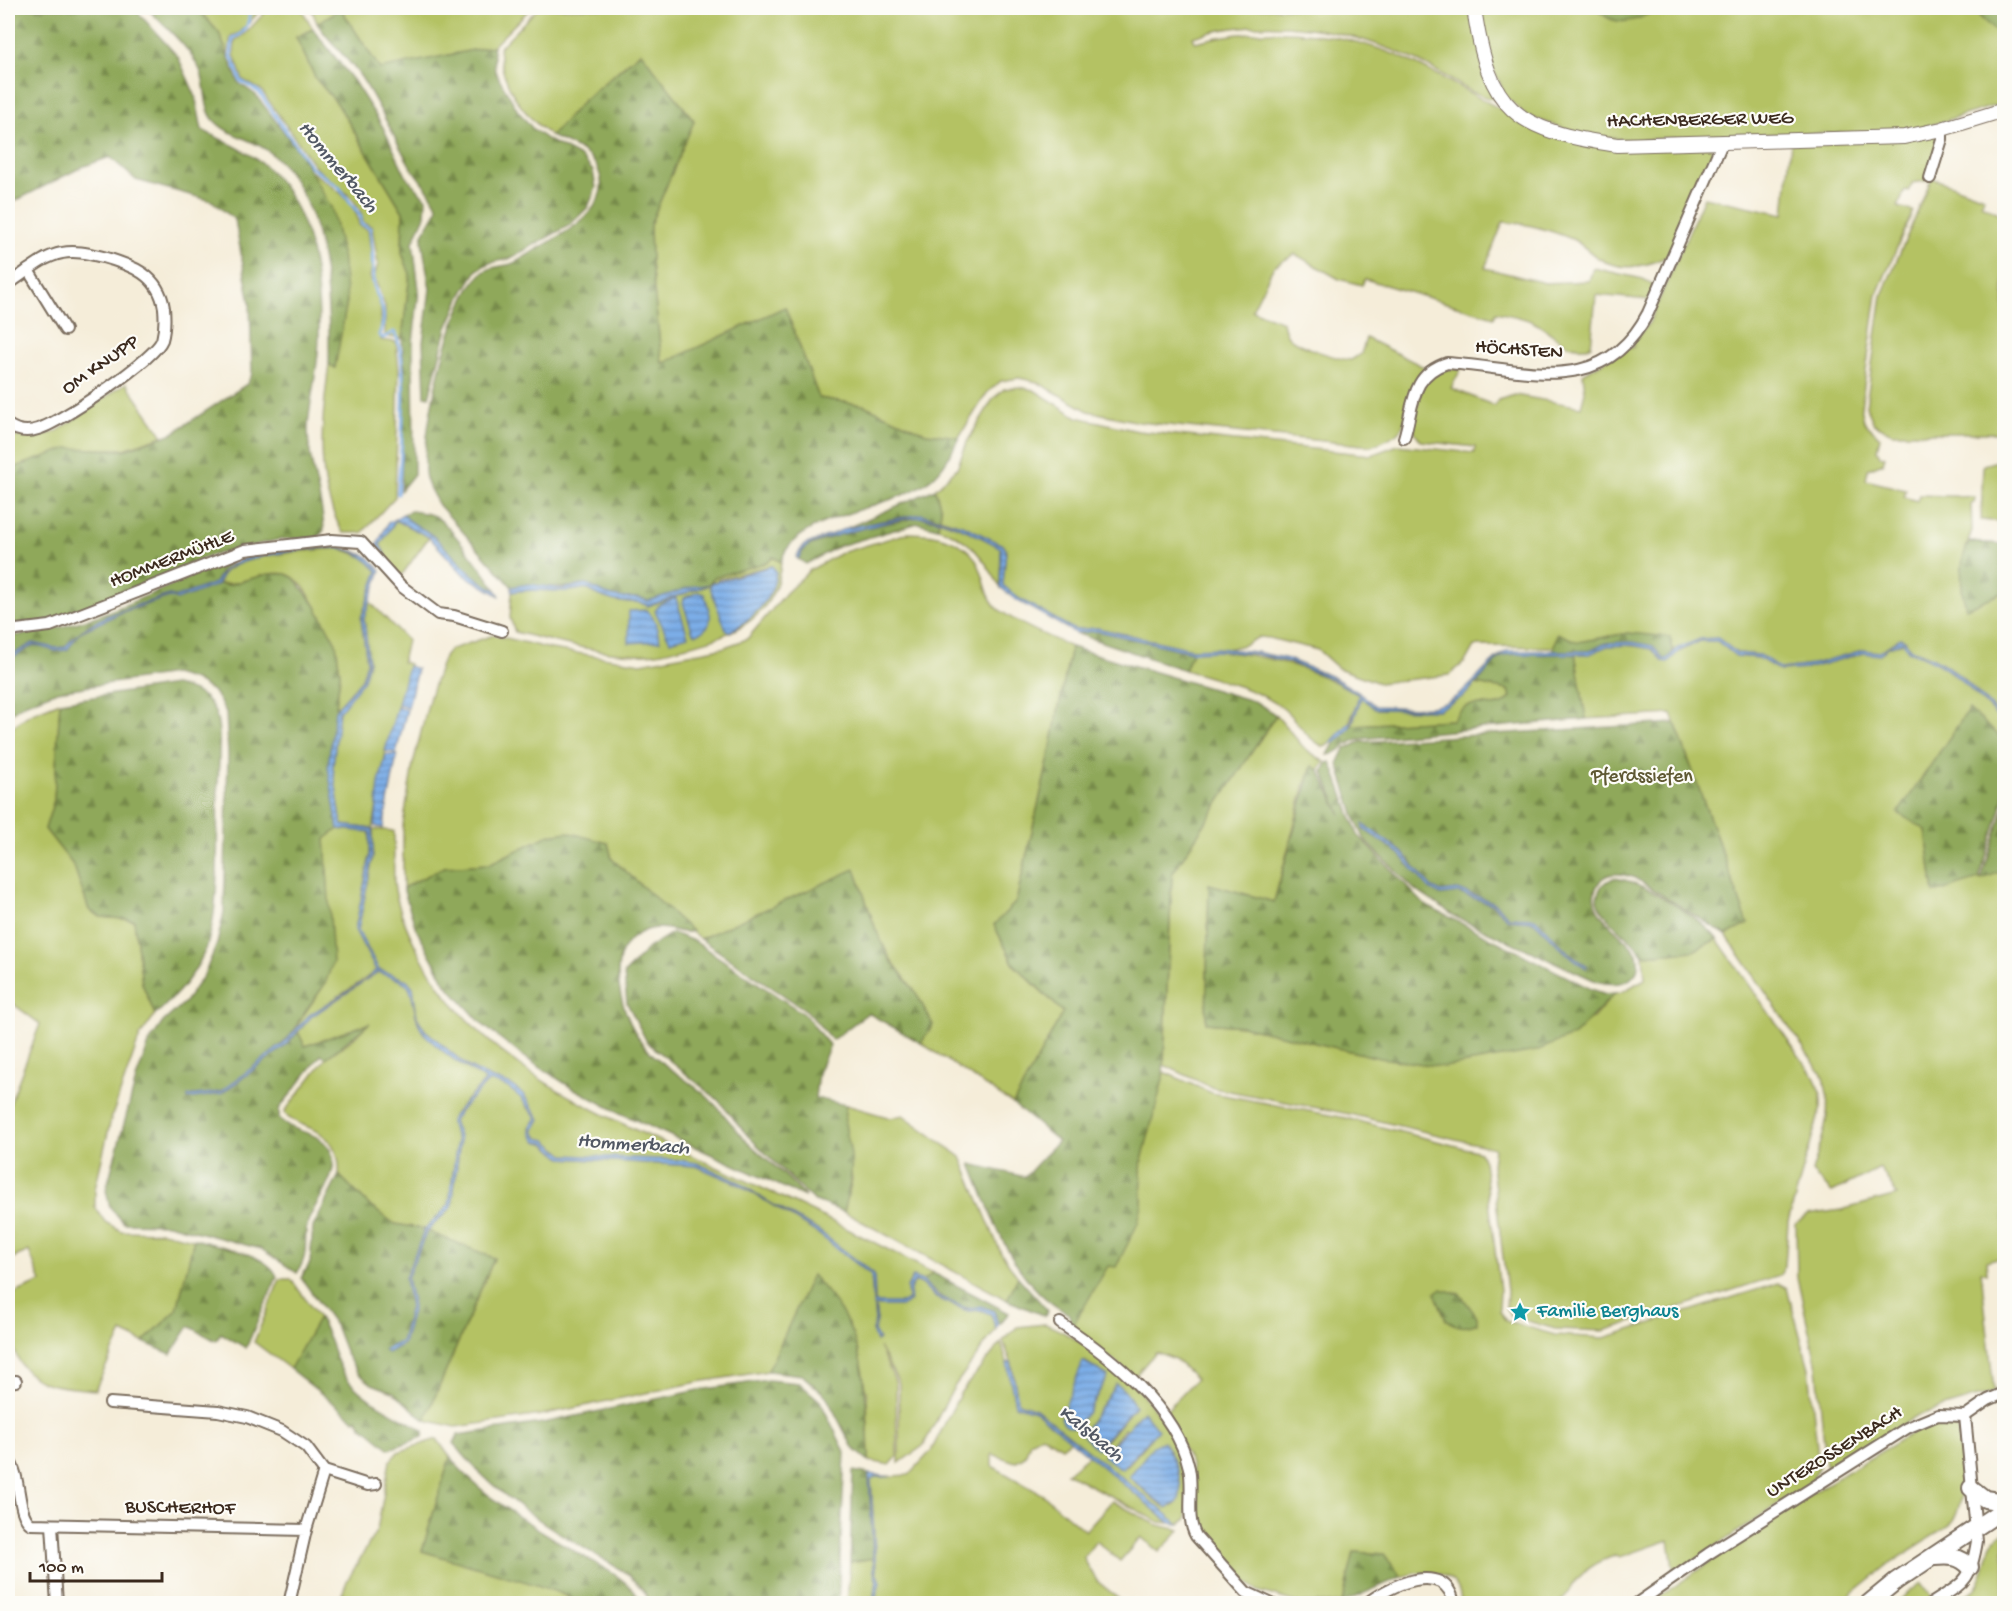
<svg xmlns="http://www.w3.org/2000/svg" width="2012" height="1611" viewBox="0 0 2012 1611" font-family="'Gochi Hand',sans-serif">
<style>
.green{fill:#b4c264;stroke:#787641;stroke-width:1.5;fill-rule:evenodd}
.forest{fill:url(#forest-firs);stroke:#65693c;stroke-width:1.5;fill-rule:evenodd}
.water{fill:url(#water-rules);stroke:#5c6c82;stroke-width:1.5}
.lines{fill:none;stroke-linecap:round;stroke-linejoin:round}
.stream{stroke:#7cade7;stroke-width:3}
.minor-casing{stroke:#7c6e5f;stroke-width:14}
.tertiary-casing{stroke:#7c6e5f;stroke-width:16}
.primary-casing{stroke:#7c6e5f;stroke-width:20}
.minor{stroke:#fff;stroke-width:10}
.tertiary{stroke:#fff;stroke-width:14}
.primary{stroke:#fff;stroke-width:16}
.labels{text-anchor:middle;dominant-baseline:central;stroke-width:4.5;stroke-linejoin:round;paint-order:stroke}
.street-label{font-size:20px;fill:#3b2a1e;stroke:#fdfcf7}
.park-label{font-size:20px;fill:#5f5833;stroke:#fdfcf7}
.culture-label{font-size:20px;fill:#0d838f;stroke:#fdfcf7;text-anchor:start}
.water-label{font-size:21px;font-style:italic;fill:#525864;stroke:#fdfcf7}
</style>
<defs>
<pattern id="forest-firs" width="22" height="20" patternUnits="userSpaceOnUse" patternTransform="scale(1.5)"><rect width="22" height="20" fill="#8fa85a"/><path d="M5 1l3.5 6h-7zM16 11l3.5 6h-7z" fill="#76894a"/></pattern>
<pattern id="water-rules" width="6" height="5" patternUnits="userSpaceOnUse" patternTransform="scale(1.5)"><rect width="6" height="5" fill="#7cade7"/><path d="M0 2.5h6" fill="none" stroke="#678dbb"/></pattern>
</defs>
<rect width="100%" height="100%" fill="#fdfcf7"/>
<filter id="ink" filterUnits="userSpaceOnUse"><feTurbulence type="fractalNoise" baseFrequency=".0167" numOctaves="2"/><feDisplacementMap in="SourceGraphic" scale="12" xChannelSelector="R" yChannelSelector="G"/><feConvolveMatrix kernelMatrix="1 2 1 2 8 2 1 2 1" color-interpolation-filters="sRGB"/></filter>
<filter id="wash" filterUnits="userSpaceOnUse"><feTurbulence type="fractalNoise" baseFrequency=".008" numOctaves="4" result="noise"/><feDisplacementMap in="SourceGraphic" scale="24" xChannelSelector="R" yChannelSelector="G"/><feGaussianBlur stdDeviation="1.35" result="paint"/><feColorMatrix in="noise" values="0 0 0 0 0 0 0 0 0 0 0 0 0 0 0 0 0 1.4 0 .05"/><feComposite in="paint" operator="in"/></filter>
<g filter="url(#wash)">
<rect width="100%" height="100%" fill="#f5edd9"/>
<g class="green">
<path d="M197,8H251L257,14L240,33L231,36L228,55L219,33Z"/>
<path d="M258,8H301L313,29L296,37L316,79L337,103L403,212L402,253L410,274L402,339L385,336V306L374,277L378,264L372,227L363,222C361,196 328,182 314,165L261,90L243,80L234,55L235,40C247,36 254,22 264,14Z"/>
<path d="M311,8H531L493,46L380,70L341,9L317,23Z"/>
<path d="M538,8H1470L1496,99C1474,98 1442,72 1422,63C1352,29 1268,13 1193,37L1195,42C1269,24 1344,30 1414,63C1445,78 1475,97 1507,112L1519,123L1544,133L1710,146L1714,153L1670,255C1647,267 1622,273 1598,258C1589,252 1582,244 1572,239C1550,230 1527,223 1503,222L1485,268L1545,283L1589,281L1593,268L1643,279L1656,286L1649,300L1596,295L1591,346C1565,352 1557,335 1537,324C1525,317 1509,315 1496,312L1494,317L1365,279L1362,285L1339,279L1295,254L1274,266L1252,310L1283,322C1284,327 1285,332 1288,336C1296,346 1338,359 1351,360L1361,354L1366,338L1426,368C1422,373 1417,378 1414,384C1398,418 1419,429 1371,446L1139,422L1088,411L1037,382L1019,378L1001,381L987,393L959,437L926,433L863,405L819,398L785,307L662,364L651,262L650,225L694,120L640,52L584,100L551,136C522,114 501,84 499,48Z"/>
<path d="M1479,8H1596L1601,13L1650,14L1659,8H1975L1980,17L2004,39V103L1918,129L1895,132L1730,135L1633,140L1584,135L1527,116L1507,98L1488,58Z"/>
<path d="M1937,135L1940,139L1926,181L1912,183L1909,191L1905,190L1898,207L1913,211L1877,294L1861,407L1864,422L1880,437L1877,450L1880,456H1885L1883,463L1868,469L1866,480L1906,490L1904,497L1917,501L1919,495L1975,497L1974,503L1971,504L1972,530L1966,548L1967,607L2004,592V721C1976,691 1951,659 1910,649L1905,640L1900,638L1879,652L1863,650L1806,666L1781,669L1760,655L1737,653L1717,638L1700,639L1674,653V650L1628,633L1578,642L1558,634L1554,647L1474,646L1465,662L1449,675L1379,683L1338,668L1318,650L1269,638L1259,637L1244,645L1227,649H1192L1097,628L1075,630L1018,598L1002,585L1006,550L1003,546L965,526L940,518L941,509L935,489L957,468L967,442L993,399L1004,389L1019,387L1034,390L1077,417L1138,431L1371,455L1398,445L1474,453L1475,447L1421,441L1414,431C1419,398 1417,365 1461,369L1451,388L1495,406L1498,400L1515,395L1581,407L1585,392L1583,374L1629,346L1632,348L1634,346L1632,343L1649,323L1704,197L1784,214L1791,143Z"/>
<path d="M308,169C327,183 357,199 359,225L368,230L373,264L370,277L381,307V340L396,342L399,369L395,497L362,533H343C313,481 322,421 329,364L334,367L347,301Z"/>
<path d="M1932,178L1984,197L1981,204L2004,216V433H1892L1874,424L1866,406L1882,295Z"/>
<path d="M126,383L163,436L124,449H68L8,470V437L37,436L56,432Z"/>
<path d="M2004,459V522L1981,520L1983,465Z"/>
<path d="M395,520L429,537L399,579L384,561L386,555L380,545Z"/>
<path d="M939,520L964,529L1001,547L1000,587C985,559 969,537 938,528Z"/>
<path d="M908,533C933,533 968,539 979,566C986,581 986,601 1001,611C1021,626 1048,636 1071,647L1048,762L1016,902L994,925L1014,965L1063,1012L1013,1104L921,1043L933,1025L916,993L890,958L876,930L855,870L700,939L612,859L608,843L567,833L549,835L489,864L444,867L403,888V825L413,764L430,696L443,659L449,650L494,635L551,649L641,663L722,648L747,639L786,593L810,570L841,553Z"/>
<path d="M339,548L366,558L378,571L361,618L367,662L362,679L335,710C336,699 340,685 340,673C338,651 310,579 286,574C263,570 241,586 218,584C220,580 222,574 225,572C243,553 313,551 339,548Z"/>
<path d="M773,557L781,562C776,617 736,635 687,646C671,650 654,655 637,654C597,653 555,642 515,632L510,618L512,592C537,586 560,596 585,588C597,595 609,601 623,602C633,602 639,601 648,606L709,585L715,577ZM769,566C761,601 763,614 729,632L710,587L718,579Z"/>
<path d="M370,602L407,640L402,662L409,664L386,751L373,829L394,831C395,850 392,872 395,890C400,916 411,939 424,962C488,1073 603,1114 712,1165C787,1199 860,1234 933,1273L923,1281L913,1277L907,1288L908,1300L903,1303H875L874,1274L819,1231L765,1200L741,1183L697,1163L564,1155L546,1140L538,1138L533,1131L540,1119L523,1094L509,1084L490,1078L467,1066L425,1030L417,1017L413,987L407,980L379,970L358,930L373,856V829L342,825L332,767L338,712L364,680L369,662L364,618Z"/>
<path d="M1700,641H1717L1736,656L1759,658L1780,671L1806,669L1864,653L1880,655L1888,647L1904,642L1908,651C1950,662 1975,694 2004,724V740L1969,710L1926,830L1934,893L2004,870V1256L1986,1261L1987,1273L1981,1271L1994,1392L1918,1415L1833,1469L1826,1466L1817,1367L1797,1277L1796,1224L1807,1215L1841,1210L1897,1195L1880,1168L1832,1192L1812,1172C1822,1137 1836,1108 1821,1073L1726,935L1748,924L1672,714L1586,719L1575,653C1594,654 1593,649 1608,646C1622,643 1638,646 1652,649L1662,661Z"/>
<path d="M1218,651C1270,656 1314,668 1359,695C1354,715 1345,738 1324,747C1304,738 1297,718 1280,706C1252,687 1217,680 1185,670L1192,652Z"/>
<path d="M1476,684L1509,690L1511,697C1494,719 1470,689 1454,720L1352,725L1361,697L1375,709L1438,710L1464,696Z"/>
<path d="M60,702L54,800L45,829L74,866L89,910L101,917L134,920L142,983L155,1015L140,1036L111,1119L95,1189V1207L105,1222L121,1231L162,1232L194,1239L177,1310L143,1342L122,1332L95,1390C79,1388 59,1388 43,1382C9,1368 8,1327 8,1296L41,1282L29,1251L8,1260V1109L40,1024L8,1000V730L30,714Z"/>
<path d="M1276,715L1305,749L1325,762L1319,770L1312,767L1305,784L1274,902L1209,884L1206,1023L1242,1026L1380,1058L1593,1018L1615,993L1622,992L1645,979L1643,955L1693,951L1717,939L1814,1077L1821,1092V1107L1788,1222L1785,1266L1780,1275L1604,1331L1555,1329L1510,1316L1506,1308L1507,1291L1492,1165L1494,1148L1349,1114L1213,1088L1164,1065L1172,874Z"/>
<path d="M338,829L370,831V856L355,930L376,970C352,991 320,1003 298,1028V1023L325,984L332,962L325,839Z"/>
<path d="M378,972C386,975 396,978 404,982C416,989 412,1019 423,1032C440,1051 465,1068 486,1080C475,1093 458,1106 450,1121L457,1140L449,1206L425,1229L395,1224L371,1207L339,1175C343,1121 285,1129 285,1111L326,1058L353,1039L368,1024L305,1046L298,1032L311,1017Z"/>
<path d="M1164,1072L1212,1093L1346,1118L1480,1152L1484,1161L1500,1290L1499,1311L1506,1321L1555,1335L1604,1338L1778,1283L1787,1288L1809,1368L1819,1467L1811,1483L1674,1574L1669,1540L1620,1557L1617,1555C1586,1565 1578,1576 1561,1603H1461C1460,1569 1426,1569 1401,1577L1384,1554L1354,1552L1342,1603H1299L1258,1591L1248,1583L1207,1539L1199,1520L1192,1466L1165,1412L1196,1379L1175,1359L1156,1352L1134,1377L1072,1327L1142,1205L1141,1164Z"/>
<path d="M489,1081C500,1084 511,1087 520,1096C526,1103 527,1110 536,1115L537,1118L530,1127L536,1141L544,1143L562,1158L696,1166L740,1185L817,1233L871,1275L875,1321L872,1331H874L877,1321L875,1305L903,1306L910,1301V1289L915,1280L922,1284L936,1298L968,1311L981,1310L991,1314L996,1329L954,1387L923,1446L899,1463V1383L879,1347L896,1383L897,1457L890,1465L869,1461L867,1392L812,1276L768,1371L698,1382L541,1415L456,1427L425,1420L494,1259L427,1231L452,1207L460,1140L453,1121C460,1108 478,1093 489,1081Z"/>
<path d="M846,1105L891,1118L903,1115L961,1157L1001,1253L1018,1277L1007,1300L844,1212L852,1180L843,1118Z"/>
<path d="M280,1279H291L319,1318L290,1369L254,1342Z"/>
<path d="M1045,1324C1096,1343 1176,1413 1185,1469C1188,1485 1187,1503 1187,1519L1179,1524L1168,1517L1036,1409L1018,1403L1012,1364L1003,1341L1017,1327ZM1084,1361L1108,1376L1087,1413L1074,1428L1061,1417ZM1116,1385L1126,1392L1135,1406L1102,1446L1086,1428ZM1124,1429L1150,1440L1126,1467L1103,1456ZM1169,1450C1176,1465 1188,1493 1174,1506L1163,1507L1129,1477Z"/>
<path d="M1001,1343L1008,1365L1015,1405L1035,1411L1071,1440L1062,1447L1042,1435L1030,1442L1025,1456L1015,1462L992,1454V1466L1043,1495L1085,1531L1112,1501L1157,1525L1180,1530L1159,1552L1141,1537L1120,1561L1096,1541L1084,1557L1085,1561L1097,1581L1118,1598L1117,1603H874L880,1582L876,1572L871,1480L874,1477L909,1475L931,1451L961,1392Z"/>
<path d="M1937,1421L1948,1423L1958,1429C1961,1455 1968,1504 1950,1525L1890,1563L1840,1603L1649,1604L1791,1506L1925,1425Z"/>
<path d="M437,1439L450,1457L422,1551C469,1565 538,1578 578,1603L339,1602L347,1581L377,1530L390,1461L398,1452Z"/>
<path d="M1089,1455L1170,1523L1159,1522L1067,1473Z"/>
<path d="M2004,1532V1603H1950C1958,1599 1973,1593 1978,1585C1988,1569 1986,1539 2004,1532Z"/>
<path d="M873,1558L877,1582L872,1603L847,1604L850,1562Z"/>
<path d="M1921,1583L1932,1598L1923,1603L1894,1604Z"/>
</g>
<g class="forest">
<path d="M8,8H134L178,57L195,95L202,130C223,141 247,150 265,166C311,207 320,277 319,336C319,366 310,396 308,427C307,462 323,496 324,530L318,538L281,539L212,555L59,618L37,624H8V470L68,448L124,450L173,433L247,384L252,374L250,303L235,220L212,201L136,180L110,157L82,167L9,204Z"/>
<path d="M147,8H197L219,33L239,83L256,95L300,153L332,209L342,254L347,301L335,368L329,364C330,298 326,195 268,151C251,138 227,136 213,119C203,106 207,85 200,70C190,47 164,26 147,8Z"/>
<path d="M1596,8H1659C1638,22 1614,29 1596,8Z"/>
<path d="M1975,8H2004V39L1980,17Z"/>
<path d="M341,9L380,69L493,46L495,71L518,111L533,129L548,140L582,158L593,171L596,188L588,207L570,225L509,259L489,263L477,270L462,294L447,328L429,397L425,396L423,342L430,289L422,241L423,234L438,208C432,190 417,179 408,162C392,134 379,104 361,77C348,58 330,43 317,23Z"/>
<path d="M313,29L353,80L383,127L406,176L426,199L425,216L413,242L419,290L413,342L414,474L401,490L404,368L402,339L410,274L402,253L403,212L337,103L316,79L296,37Z"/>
<path d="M641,52L694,121L650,225L651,262L662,364L785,307L819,398L863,405L926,433L959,437C951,454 945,467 931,479C895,510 793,513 781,562L773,557L768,562L715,577L709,584L648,601C639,597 634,598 624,598C609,597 598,591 586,584C560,592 537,582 512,587L439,505C433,495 426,484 425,472C423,428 449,304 481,274C490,266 501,267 511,264C521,260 530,253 539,248C565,233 615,208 598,169C591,151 567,144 551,136L584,100Z"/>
<path d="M935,489L941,509L940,518C908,511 879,523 847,528Z"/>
<path d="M411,511C420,512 430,513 438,518C454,531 485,573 497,591C464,573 458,558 433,536C422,527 411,525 403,514Z"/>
<path d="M920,517L939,520L938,528L918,523L839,546L806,564L798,559L806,547L848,531Z"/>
<path d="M1969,542L2004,544V592L1966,608C1960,588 1959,560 1969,542Z"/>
<path d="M230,563L222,570L215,583L177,597L169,595C132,608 90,615 65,647L56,648L33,643L8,657V636C79,632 152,592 218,565Z"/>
<path d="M268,574H286L294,578L315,605L336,643L340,673L329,767L338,829L325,839L333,962L325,984L298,1022C297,1037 236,1084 221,1091C212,1095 198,1094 188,1096L221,1094L284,1047L298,1032L305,1046L370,1023L326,1058L321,1055L279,1109V1118C292,1134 316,1129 329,1148C345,1173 313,1201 307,1225C303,1245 310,1252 297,1273L261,1249L168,1224L124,1223L110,1207L106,1190L137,1076L150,1041L163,1022L185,1002L204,975L217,944L224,912L228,756L226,712L214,692L195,680L174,674L57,691L24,704L8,715V660L34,645L56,651L67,650L80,632L122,612L169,597L177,599L218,584L228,585Z"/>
<path d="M1097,631L1192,652L1185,670L1075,633Z"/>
<path d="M1557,633L1578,642L1628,633L1670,637L1674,653L1667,659H1663L1653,646L1606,643L1590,651H1553Z"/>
<path d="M1071,647L1256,702L1276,715L1172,874L1163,1079L1141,1164L1142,1205L1138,1223L1116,1267L1108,1266L1072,1327L1069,1314C1013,1286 993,1218 971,1164L1025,1177L1058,1141L1013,1104L1063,1012L1014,964L994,925L1016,902L1048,762Z"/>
<path d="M1575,653L1586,719L1359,739C1347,741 1340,754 1328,755L1335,742L1352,725L1453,720C1470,689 1494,719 1511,697L1509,690L1476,684L1499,658L1508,654Z"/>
<path d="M174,685C192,689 210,695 216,715C222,733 218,768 218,788C216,833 221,901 208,942C198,973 178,994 155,1015L142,983L134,920L101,917L89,910L74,866L45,829L54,800L60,702Z"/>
<path d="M1969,709L2004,740V799L1979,879L1934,893L1926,830L1898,813Z"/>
<path d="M1675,723L1748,924L1726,935L1635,878C1624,874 1608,870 1600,881C1578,911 1624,931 1637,954C1644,983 1618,987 1596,981L1456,917L1414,889L1365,840L1356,821L1338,764L1345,749L1360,742ZM1364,825L1402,852L1431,887L1441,892L1458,890L1493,902L1509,917L1535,919L1568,952L1587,966L1566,953L1534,921L1508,919L1492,904L1458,893L1441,895L1430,889L1400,854L1364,829Z"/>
<path d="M1331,762L1358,835L1425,905L1591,989L1606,994L1615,993L1574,1035L1536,1051L1444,1067L1380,1058L1242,1026L1206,1023L1209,884L1274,902L1312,766L1319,770L1341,815L1323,772L1327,763Z"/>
<path d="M2004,808V870L1981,880Z"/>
<path d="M567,832L608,843L612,859L692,931C677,937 662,918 635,936C603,958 623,1019 643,1044C658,1063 684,1077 703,1093C720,1107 731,1125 746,1140C765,1159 789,1176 805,1197L618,1112L569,1086L524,1057L483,1025L446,984L416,929L403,888L444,867L489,864L549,835Z"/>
<path d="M855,869L876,930L889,958L916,993L933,1025L921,1043L868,1013L832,1040L807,1011L700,939Z"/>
<path d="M1613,878C1640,879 1701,918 1717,939L1693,951L1643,955C1633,939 1597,914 1597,899C1597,894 1600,889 1602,885Z"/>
<path d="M672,933L694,941L804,1014C815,1024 819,1036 830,1045L818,1073L815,1098L846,1105C842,1123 849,1138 851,1156C853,1175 848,1193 844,1212L813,1200L747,1135L718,1100L647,1042L627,1003L624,974L648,948Z"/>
<path d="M339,1175L371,1207L395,1224L425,1229L405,1278L410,1307L401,1342L403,1344L413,1307L407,1278L427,1231L494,1258L425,1420L393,1392L372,1384L358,1373L346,1354L335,1325L301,1278L310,1263L313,1227Z"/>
<path d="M194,1239C217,1246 269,1253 277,1277L246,1348L221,1333L216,1341L189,1326L171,1354L143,1342L177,1310Z"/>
<path d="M933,1273L1009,1313L998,1325L994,1310C984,1307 980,1308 970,1308C952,1308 935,1293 923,1281Z"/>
<path d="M812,1275C820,1284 829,1294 836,1304C868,1348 867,1409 869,1461L853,1448L826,1396L802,1375L768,1371Z"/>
<path d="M1018,1277L1048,1311L1045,1316L1007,1300Z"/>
<path d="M1441,1289L1460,1294L1477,1317V1323C1466,1329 1456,1327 1446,1320L1435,1293Z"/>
<path d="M319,1318C332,1337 334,1364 349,1381C368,1403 400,1416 424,1431L423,1437L390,1449L362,1426L357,1418L355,1420L290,1369Z"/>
<path d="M768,1380L799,1383L820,1401L845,1452L838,1603H650L644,1591L628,1574C566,1537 498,1502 454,1443L458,1435L543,1423L699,1390Z"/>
<path d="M450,1457C480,1497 531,1524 574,1551C598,1566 629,1577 642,1603H578L565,1595L540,1586L422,1551Z"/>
<path d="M853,1471L869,1474L873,1558L850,1562Z"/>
<path d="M1354,1552L1384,1554L1401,1577L1342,1603Z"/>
</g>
<g class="water">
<path d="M403,514C411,525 422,527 433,536C458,558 464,573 497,591L500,596L464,575L429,537L396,520L380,545L386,555L384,561L377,545L388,523Z"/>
<path d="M921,514L965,526L1003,545L1006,550L1003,585L1018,598L1075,630L1097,628L1192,649L1218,648L1256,652L1288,659L1333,677L1363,695L1375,706C1416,707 1442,716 1472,683C1483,672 1493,659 1507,651H1590L1606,643L1632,642L1653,646L1663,659H1667L1678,648L1700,639L1718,638L1737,653L1760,655L1781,669L1806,666L1863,650L1879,652L1900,638L1905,640L1910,649C1951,660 1976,691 2004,721V724C1975,694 1950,662 1908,651L1903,642L1888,647L1880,655L1863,653L1806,669L1780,671L1759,658L1736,656L1717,641H1700L1679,651L1668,662L1662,661L1652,649L1632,645L1607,646L1590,654H1508L1499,658L1464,696L1438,710L1375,709L1361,697C1356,716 1350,737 1329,744L1352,720L1359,695L1332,679L1288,662L1255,654L1218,651L1192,652L1097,631L1075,633L1016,600L1000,587L1001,548C976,534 951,521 923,517C909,516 818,538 806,547C803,549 800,555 798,559L796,557L804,545L847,528Z"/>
<path d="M339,546L367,556L381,570L364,618L369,662L364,680L339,712L333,767L342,825L373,829V856L358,930L379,970L407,980L413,987L417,1017L425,1030L467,1066L490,1078L509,1084L523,1094L540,1119L533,1131L538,1138L546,1140L564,1155L679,1160L697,1163L741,1183L765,1200L819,1231L874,1274L875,1303H902L908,1300L907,1288L913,1277L923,1281L937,1296L968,1309L981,1306L994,1311L998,1325L996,1329L991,1314L981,1310L968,1311L936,1298L922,1284L915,1281L910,1289V1301L903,1306H875L877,1321L874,1331L879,1340L876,1341L872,1331L875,1321L871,1275L817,1233L740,1185L696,1166L562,1158L545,1143L536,1141C529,1131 529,1128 537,1118L520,1097L507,1087L489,1081C478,1093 460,1108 453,1121L460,1139L452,1207L427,1231L407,1278L413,1307L403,1344L387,1353L384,1349L401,1342L410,1307L405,1278L425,1229L449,1205L457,1140L450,1121C458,1106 475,1094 486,1080C464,1067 439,1051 423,1032C412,1018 416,989 404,982C396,978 386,976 378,972L311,1017L284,1047L221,1094L188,1099V1096L220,1092L283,1044L309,1015L363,982L376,970L355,930L370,856V832L338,829L328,767L335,710L362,679L367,662L361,618L378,571C369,562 361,554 348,550C324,544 247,555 227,570C222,574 220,580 217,585L177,600L169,597L122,612L80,632L67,650L56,651L34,645L8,660V657L33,643L56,648L65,647C90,615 132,608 169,595L177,597L215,583C237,543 299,550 339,546Z"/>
<path d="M772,566L776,572C774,599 751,620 729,632L726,630L710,587L712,583Z"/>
<path d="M529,584L562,589L586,584C598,591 609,597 624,598C634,598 639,597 648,601L695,586L709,585L648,606C638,601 633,602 623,602C609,601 598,595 585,588C560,596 537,586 512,592V587Z"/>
<path d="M698,592L704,594C710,611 717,626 697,634L693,633L683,603L684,598Z"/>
<path d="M676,598L688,636L670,641L655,611L660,604Z"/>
<path d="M647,610L655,621L660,641L629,643V611Z"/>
<path d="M408,666L417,669L408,707L398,704Z"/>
<path d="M397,707L407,709L396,753L385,751Z"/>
<path d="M386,755H397L383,828L375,826L379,783Z"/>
<path d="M1363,824L1402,852L1431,887L1441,892L1458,890L1493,902L1509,917L1535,918L1568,952L1587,966L1586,968L1566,953L1534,921L1508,919L1492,904L1458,893L1441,895L1429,889L1400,854L1364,829Z"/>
<path d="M1083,1361L1108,1376L1087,1413L1074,1428C1067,1427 1062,1423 1061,1417Z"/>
<path d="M1011,1362L1018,1403L1036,1409L1179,1524L1170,1523L1035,1411L1015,1405L1007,1363Z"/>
<path d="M1116,1384L1126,1392L1135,1406L1097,1449L1082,1435Z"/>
<path d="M1143,1411L1158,1430L1122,1469L1103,1456Z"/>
<path d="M1163,1441C1173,1457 1186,1482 1178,1502L1167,1509L1129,1477L1153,1446Z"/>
<path d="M869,1474L890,1477H875L871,1480L876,1572L880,1582L874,1604L872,1603L877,1582L874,1572Z"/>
</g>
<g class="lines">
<path class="stream" d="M246,8L250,11C249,24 246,34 233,38L231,55L241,81L259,92L311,167L339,187L361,217V224L370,228C372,245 373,260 373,276C372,298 392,306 379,335L383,338L394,332C411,360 400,458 398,494"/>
</g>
</g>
<g filter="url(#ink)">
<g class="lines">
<g class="minor-casing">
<g id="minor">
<path d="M1930,178L1942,139V129"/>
<path d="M28,270L65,330"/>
<path d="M8,284C26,273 41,257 62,253C76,250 90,254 103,257C132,265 159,275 164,308C165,319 165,329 162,340C154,360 60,423 38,429C27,433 17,431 8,425"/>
<path d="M1404,438C1414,406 1410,375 1447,363C1524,368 1603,400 1648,313L1723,141"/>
<path d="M8,631L50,626L245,550L332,540L361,542L401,586L438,614L454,616L502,631"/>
<path d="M1060,1323C1109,1355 1176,1408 1189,1468C1194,1490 1185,1517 1196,1536L1246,1592L1272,1604"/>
<path d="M8,1382L16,1381"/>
<path d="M110,1403L218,1411L247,1417L282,1431L306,1447L324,1471L368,1485L376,1484"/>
<path d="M1965,1416L1988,1400L2004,1393"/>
<path d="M8,1459C22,1475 16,1514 31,1524L306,1530L289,1604"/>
<path d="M52,1525L57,1604"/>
<path d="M306,1530L324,1471"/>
<path d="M1366,1604C1388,1586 1446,1558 1454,1604"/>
<path d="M1636,1604L1708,1554L1907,1428L1938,1415L1965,1416"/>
<path d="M1931,1604C1964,1582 1970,1584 1977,1541L1965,1416"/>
</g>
</g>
<g class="tertiary-casing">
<path id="tertiary" d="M1474,8C1489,112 1515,130 1617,145L1904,137L1942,129L2004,110"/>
</g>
<g class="primary-casing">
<g id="primary">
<path d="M1971,1488L1985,1499L2004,1502"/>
<path d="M1933,1557C1949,1556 1959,1555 1970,1567"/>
<path d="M1868,1604L1896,1581L2004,1509"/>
</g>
</g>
<use href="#minor" class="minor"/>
<use href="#tertiary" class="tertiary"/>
<use href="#primary" class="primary"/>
</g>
</g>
<defs>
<g id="sight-bare" transform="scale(1.62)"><path d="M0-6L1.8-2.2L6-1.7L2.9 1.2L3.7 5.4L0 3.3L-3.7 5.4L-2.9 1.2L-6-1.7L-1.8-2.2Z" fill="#0f9aa8" stroke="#fdfcf7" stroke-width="2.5" paint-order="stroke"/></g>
</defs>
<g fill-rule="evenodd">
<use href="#sight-bare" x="1520" y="1312"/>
</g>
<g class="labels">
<g class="street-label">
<text transform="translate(1700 121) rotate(-1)">HACHENBERGER WEG</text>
<text transform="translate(1519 351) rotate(4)">HÖCHSTEN</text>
<text transform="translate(101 366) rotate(-35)">OM KNUPP</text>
<text transform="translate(172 560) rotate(-21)">HOMMERMÜHLE</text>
<text transform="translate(1835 1453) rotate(-32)">UNTEROSSENBACH</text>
<text transform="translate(180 1509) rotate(1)">BUSCHERHOF</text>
</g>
<g class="park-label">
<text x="1642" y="777">Pferdssiefen</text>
</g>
<g class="culture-label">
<text x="1537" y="1312">Familie Berghaus</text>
</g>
<g class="water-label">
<text transform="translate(337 168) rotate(50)">Hommerbach</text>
<text transform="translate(633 1146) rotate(4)">Hommerbach</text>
<text transform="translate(1090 1435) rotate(39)">Kalsbach</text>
</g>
</g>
<rect width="2012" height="1611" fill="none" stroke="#fdfcf7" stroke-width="30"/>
<path d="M30 1572v9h132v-9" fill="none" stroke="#3b2a1e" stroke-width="3"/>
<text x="39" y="1572" font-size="18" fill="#3b2a1e" stroke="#fdfcf7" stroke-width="4.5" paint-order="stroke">100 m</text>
</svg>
